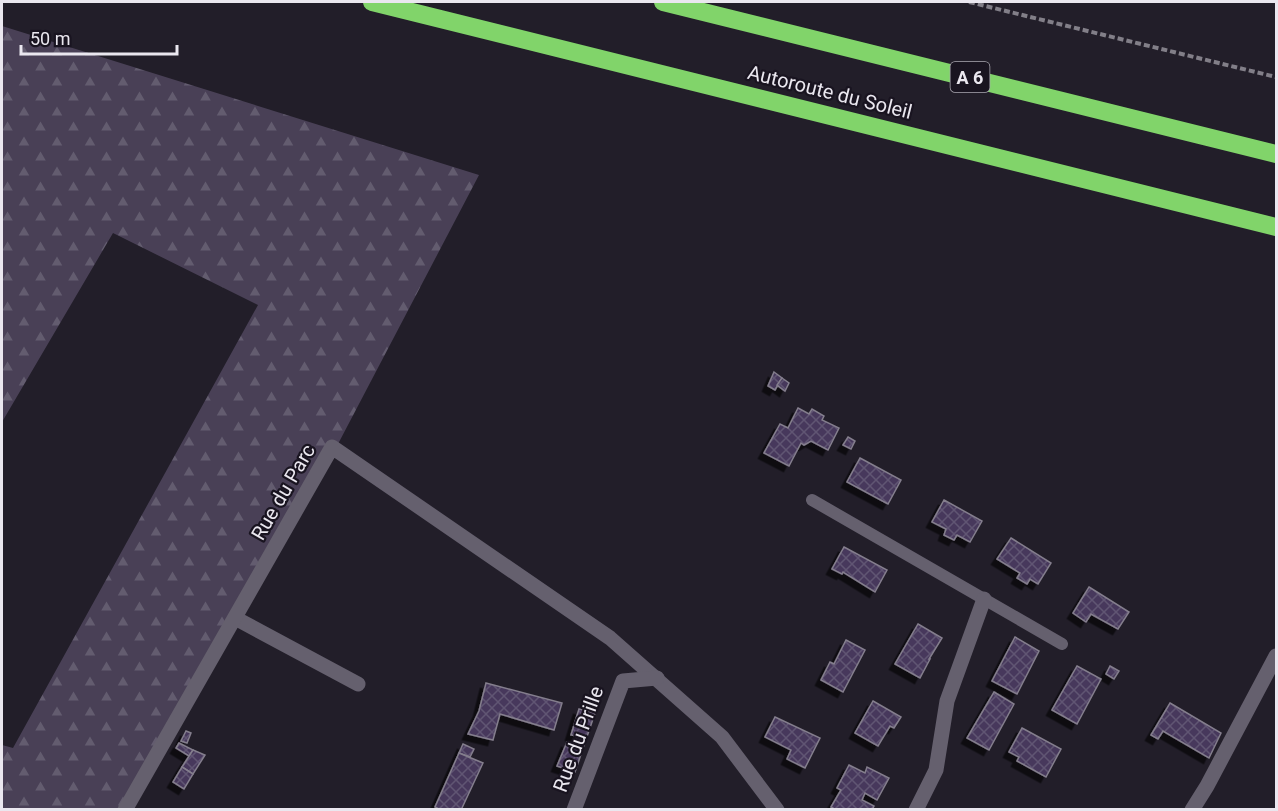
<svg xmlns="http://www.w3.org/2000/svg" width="1278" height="811" viewBox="0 0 1278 811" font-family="Roboto,sans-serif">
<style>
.forest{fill:url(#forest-firs)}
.building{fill:url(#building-cross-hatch);stroke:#847e8d;stroke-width:1.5;filter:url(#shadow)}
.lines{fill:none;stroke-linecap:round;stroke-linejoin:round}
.path{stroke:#827f88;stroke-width:4;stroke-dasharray:6 3;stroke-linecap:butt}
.service{stroke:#65606e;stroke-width:12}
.minor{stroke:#65606e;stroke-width:15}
.tertiary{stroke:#65606e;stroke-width:15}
.motorway{stroke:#81d46a;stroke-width:18}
.labels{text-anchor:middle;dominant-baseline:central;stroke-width:4.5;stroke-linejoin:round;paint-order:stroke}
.shield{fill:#191420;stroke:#aba8b1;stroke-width:1.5}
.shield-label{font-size:18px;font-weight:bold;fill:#eae7ef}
.street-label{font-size:20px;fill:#eae7ef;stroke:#191420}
</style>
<defs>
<pattern id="forest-firs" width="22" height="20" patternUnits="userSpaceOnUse" patternTransform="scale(1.5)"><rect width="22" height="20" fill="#494056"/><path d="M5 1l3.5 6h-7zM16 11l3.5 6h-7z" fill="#635c6f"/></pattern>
<pattern id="building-cross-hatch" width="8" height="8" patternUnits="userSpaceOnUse" patternTransform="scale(1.5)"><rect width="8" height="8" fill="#46385b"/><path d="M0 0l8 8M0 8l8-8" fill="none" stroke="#615573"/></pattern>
<filter id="shadow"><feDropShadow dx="-5.5" dy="5.5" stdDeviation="0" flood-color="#0009"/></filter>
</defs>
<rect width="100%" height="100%" fill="#221e29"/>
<path class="forest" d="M2,26L479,175L338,444L126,809H2V745L13,748L258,305L113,233L2,422Z"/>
<g class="building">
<path d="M774,372L782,378L775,390L768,386Z"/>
<path d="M782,378L789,383L785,391L777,385Z"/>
<path d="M798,408L809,414L812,409L824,416L822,420L839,428L828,450L811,441L804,445L801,443L789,466L764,453L780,424L788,428Z"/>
<path d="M848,437L855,441L851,449L843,445Z"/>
<path d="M860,458L901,480L888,504L847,482Z"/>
<path d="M944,500L982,521L970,542L957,535L954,540L944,535L946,529L932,522Z"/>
<path d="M1011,538L1051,563L1038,584L1030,579L1027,584L1017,578L1020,573L997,559Z"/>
<path d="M844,547L887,570L875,592L843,572L842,574L832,569Z"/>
<path d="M1089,587L1129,612L1118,629L1091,614L1086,622L1073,613Z"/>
<path d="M918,624L942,638L929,659H930L920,678L895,664Z"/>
<path d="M1015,637L1039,651L1017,694L992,681Z"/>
<path d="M846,640L865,650L843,692L821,680L830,662L834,664Z"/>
<path d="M1077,666L1101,679L1077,724L1052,710Z"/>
<path d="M1110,666L1119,671L1114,679L1106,674Z"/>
<path d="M486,683L562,703L554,730L500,714L493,740L468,734L479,711Z"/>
<path d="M994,692L1014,704L989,750L967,738Z"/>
<path d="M873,701L901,717L894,728L890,726L878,746L855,733Z"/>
<path d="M1170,703L1221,733L1209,758L1163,731L1158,739L1151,735Z"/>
<path d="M579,709L595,713L575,772L557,766L567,742L574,745L577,736L571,735Z"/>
<path d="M775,717L820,738L805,768L787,759L791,750L765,737Z"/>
<path d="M1022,728L1061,749L1046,777L1017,761L1019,757L1009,752Z"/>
<path d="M186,731L191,733L187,743L181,741Z"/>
<path d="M179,743L193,750L189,756L176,748Z"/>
<path d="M463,744L474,749L470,757L459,753Z"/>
<path d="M193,750L205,755L193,774L182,767Z"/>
<path d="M459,753L483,763L461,810H441L435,807Z"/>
<path d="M849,765L865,773L867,767L889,778L877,800L865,793L862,800L874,806L872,810H836L831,807L841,790L837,788Z"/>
<path d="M182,767L193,774L184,789L173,782Z"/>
</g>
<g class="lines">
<path class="path" d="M969,2L1276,77"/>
<path class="service" d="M812,500L1062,644"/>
<g class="minor">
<path d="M235,618L358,684"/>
<path d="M125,810L332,447L610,638L722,737L777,810"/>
<path d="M574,810L623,681L657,678"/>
<path d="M916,810L936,770L947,701L984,599"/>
</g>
<path class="tertiary" d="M1192,810L1207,786L1276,656"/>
<g class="motorway">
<path d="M372,2L1276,227"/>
<path d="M663,2L1276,154"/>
</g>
</g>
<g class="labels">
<rect class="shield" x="950.5" y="62" width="39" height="30" rx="4.5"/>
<g class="shield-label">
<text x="970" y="77">A 6</text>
</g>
<g class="street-label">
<text transform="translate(830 92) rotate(14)">Autoroute du Soleil</text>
<text transform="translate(283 492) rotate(-60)">Rue du Parc</text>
<text transform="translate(578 739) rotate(-70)">Rue du Prille</text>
</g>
</g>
<rect width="1278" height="811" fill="none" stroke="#eae7ef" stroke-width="6"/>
<path d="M21 45v9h156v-9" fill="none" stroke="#eae7ef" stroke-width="3"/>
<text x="30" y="45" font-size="18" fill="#eae7ef" stroke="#191420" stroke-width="4.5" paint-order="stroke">50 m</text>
</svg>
